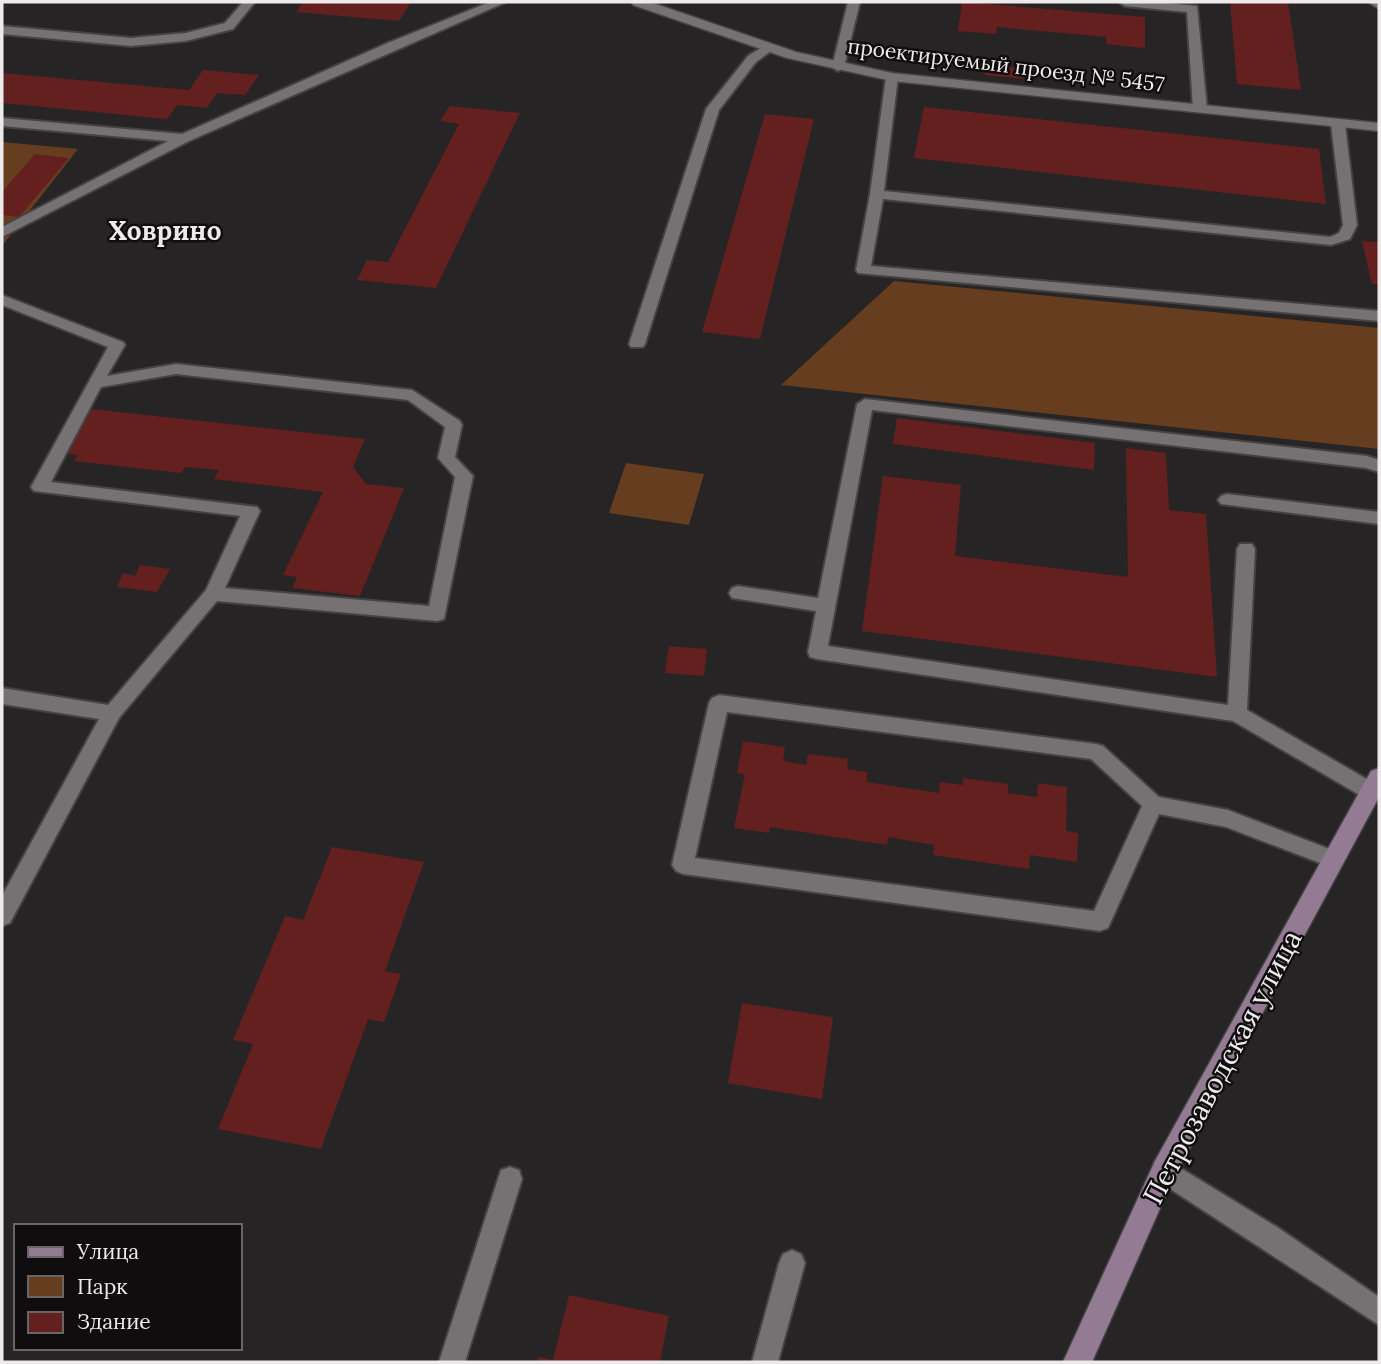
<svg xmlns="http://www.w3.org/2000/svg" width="1381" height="1364" viewBox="0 0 1381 1364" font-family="Lora,serif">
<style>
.green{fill:#663d1f}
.building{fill:#63201e}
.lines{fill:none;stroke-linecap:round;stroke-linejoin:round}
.lane-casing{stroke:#454243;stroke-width:4}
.street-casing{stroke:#454243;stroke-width:3}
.secondary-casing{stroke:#454243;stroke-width:3}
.lane{fill:#767273;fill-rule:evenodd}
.street{fill:#767273;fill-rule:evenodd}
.secondary{fill:#937c93;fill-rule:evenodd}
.labels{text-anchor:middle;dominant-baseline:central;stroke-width:5;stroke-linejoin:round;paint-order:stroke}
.far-street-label{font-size:21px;fill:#edeaeb;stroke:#0f0d0e}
.far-district-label{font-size:26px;font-weight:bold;fill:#edeaeb;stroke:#0f0d0e}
.near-street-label{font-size:28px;fill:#edeaeb;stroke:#0f0d0e}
</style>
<rect width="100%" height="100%" fill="#272425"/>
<g class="green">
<path d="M2,142L78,149L2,246Z"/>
<path d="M894,281L1379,328V449L781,385Z"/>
<path d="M626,463L704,474L689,525L609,513Z"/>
</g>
<g class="building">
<path d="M303,2H411L399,21L296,12Z"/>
<path d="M962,2L1145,17V48L1106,44V37L997,27L996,34L958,31Z"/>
<path d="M1230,2H1288L1301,90L1237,84Z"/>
<path d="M986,64L1026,69L1025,79L984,75Z"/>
<path d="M203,70L259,75L245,95L217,93L207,108L177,105L167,119L2,103V73L189,90Z"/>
<path d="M450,106L520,113L436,288L357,280L367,260L388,262L459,124L440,121Z"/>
<path d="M924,107L1319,149L1326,204L914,158Z"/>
<path d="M765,114L814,119L760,339L702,332Z"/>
<path d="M35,154L69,158L19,217L2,215V192Z"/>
<path d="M1362,241L1379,242V284H1372Z"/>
<path d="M91,409L365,439L353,467L366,484L404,488L360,596L292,588L297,577L283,575L323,492L214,479L219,470L185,467L181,473L74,461L78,455L63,453Z"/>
<path d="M897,418L1095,443L1094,470L893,444Z"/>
<path d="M1126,448L1166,453L1169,510L1206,514L1217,677L862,631L883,476L961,485L955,556L1128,577Z"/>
<path d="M140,565L170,569L157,592L117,587L123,573L135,576Z"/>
<path d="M669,646L707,649L704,676L665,673Z"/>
<path d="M743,741L785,747L783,761L806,765L808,754L848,759L847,769L867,772V782L939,793L940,782L963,785V778L1008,784V793L1037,797L1038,783L1067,787L1066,831L1078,833L1077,862L1030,855L1029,869L933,855L934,845L888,837L887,845L770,827L769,833L734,828L745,774L737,773Z"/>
<path d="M332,847L424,862L385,971L401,974L384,1022L368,1019L321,1149L218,1129L253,1044L233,1040L285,916L303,920Z"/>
<path d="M742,1003L833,1017L822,1099L728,1083Z"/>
<path d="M569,1295L669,1316L660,1362H537L538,1357L553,1360Z"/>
</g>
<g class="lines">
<g class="lane-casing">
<g id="lane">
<path d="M243,2H255L233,29L186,41L131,46L2,34V26L131,38L186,33L225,23Z"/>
<path d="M490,2H506L189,141L2,237V227L168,141L2,126V118L182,134L390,42Z"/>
<path d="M848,2H860L844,67L838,71L832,67Z"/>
<path d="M1119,2H1158L1197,6L1207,109L1205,112H1195L1193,109L1187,12L1125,6Z"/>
<path d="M767,44L771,45V51L756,62L719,110L645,344L643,347H631L629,344L706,109L748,56Z"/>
<path d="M892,73L898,77L884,191L1330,237L1339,233L1343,225L1331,124L1338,120L1345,124L1357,225L1350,239L1331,245L883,199L871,266L1379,311V321L858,273L856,270L870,194L886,77Z"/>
<path d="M2,295L123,342L125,345L107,376L176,364L412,390L460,421L462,425L455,457L473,476L444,619L437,621L217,601L119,718L10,923L2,926V896L99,719L2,704V688L108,705L206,590L240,516L34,491L31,487L108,347L2,305ZM176,374L408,400L445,427L438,458L455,477L429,606L225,588L260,511L257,507L51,482L101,387Z"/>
<path d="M865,399L1367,456L1379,460V472L1366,468L872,410L828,646L1228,705L1237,549L1240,544H1252L1255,549L1247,710L1377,785V797L1370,799L1363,797L1233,721L817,659L810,657L808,652L816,611L732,598L729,593L732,588L738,586L818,598L857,404Z"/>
<path d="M1227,494L1379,512V524L1221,504L1218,500L1221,496Z"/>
<path d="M719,695L1096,744L1103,746L1159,797L1228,810L1340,853L1344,859L1340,865L1333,868L1226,827L1159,814L1108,928L1100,931L683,874L676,871L672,865L709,703L712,698ZM727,712L1091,759L1142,806L1094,911L695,858Z"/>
<path d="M1164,1158L1277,1227L1379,1297V1325L1155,1179L1152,1170L1155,1161Z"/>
<path d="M510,1167L519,1170L522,1179L465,1362H439L498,1179L501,1170Z"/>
<path d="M792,1250L801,1254L805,1263L778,1362H752L779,1263L783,1254Z"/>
</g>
</g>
<g class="street-casing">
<g id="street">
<path d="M632,2H650L796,52L892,73L1379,123V131L892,81L787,58L633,5Z"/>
<path d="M1368,2H1379V9Z"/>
</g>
</g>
<g class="secondary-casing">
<path id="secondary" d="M1379,768V797L1173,1179L1092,1362H1063L1155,1161L1371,771Z"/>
</g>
<use href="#lane" class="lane"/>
<use href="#street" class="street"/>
<use href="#secondary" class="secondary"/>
</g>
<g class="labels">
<g class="far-street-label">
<text transform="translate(1006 65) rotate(7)">проектируемый проезд № 5457</text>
</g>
<g class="far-district-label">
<text x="165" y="230">Ховрино</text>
</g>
<g class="near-street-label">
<text transform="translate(1222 1067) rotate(-62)">Петрозаводская улица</text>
</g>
</g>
<rect width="1381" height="1364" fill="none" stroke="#edeaeb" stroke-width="7"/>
<rect x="14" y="1224" width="228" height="126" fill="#0f0d0e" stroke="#686566" stroke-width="2"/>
<rect x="28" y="1247" width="35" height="10" fill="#937c93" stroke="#686566" stroke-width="2"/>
<text x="77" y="1259" font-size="21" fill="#edeaeb">Улица</text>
<rect x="28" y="1276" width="35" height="21" fill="#663d1f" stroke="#686566" stroke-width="2"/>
<text x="77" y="1294" font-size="21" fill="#edeaeb">Парк</text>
<rect x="28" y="1312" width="35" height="21" fill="#63201e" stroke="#686566" stroke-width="2"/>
<text x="77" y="1329" font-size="21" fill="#edeaeb">Здание</text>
</svg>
